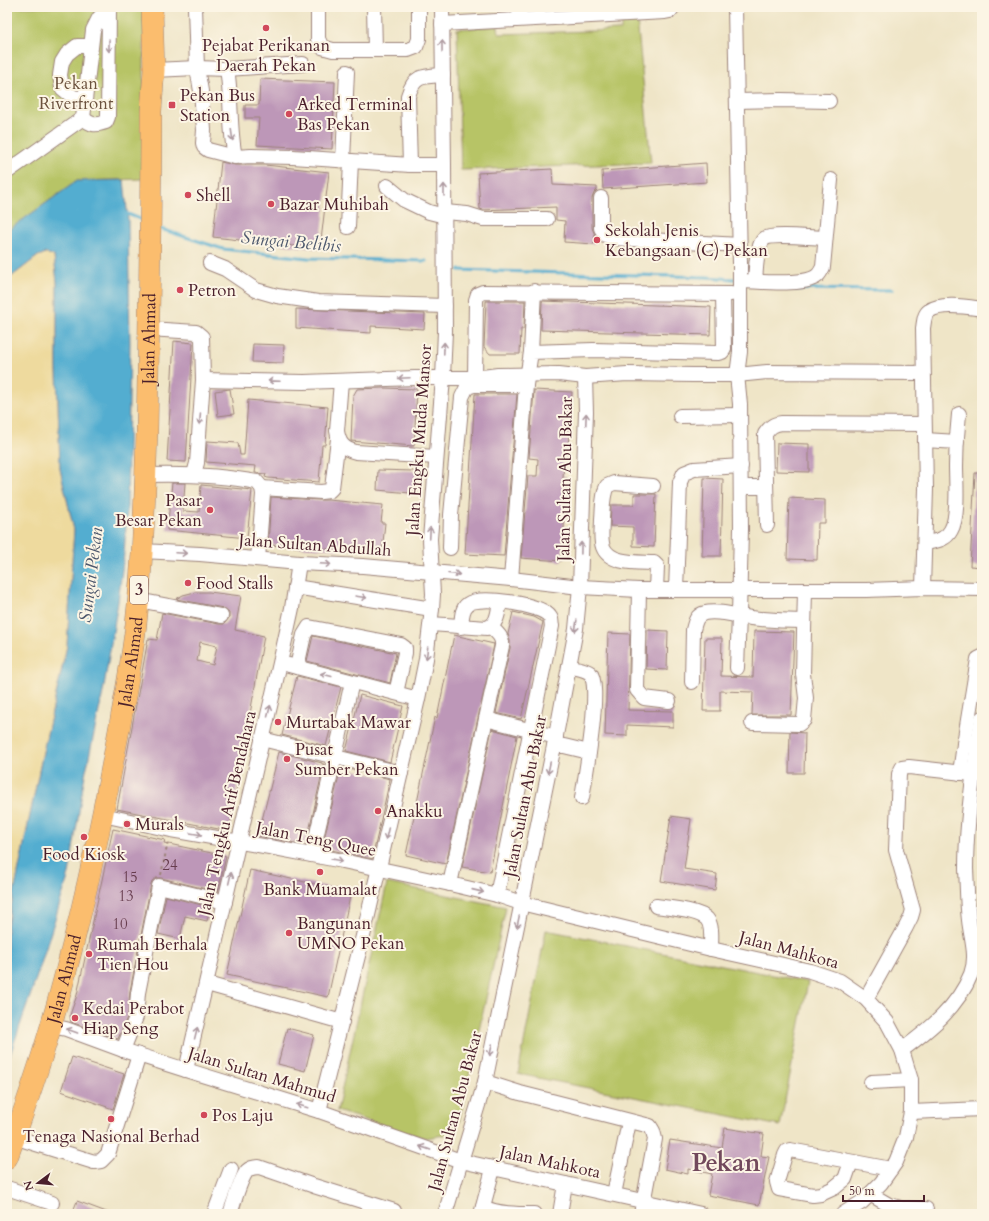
<svg xmlns="http://www.w3.org/2000/svg" width="989" height="1221" viewBox="0 0 989 1221" font-family="Cardo,serif">
<style>
.green{fill:#b7c466;stroke:#807248}
.sand{fill:#eeda9e;stroke:#9c7c64}
.water{fill:#52add0;stroke:#4e667e}
.lines{fill:none;stroke-linecap:round;stroke-linejoin:round}
.stream{stroke:#52add0;stroke-width:3}
.building{fill:#bd97b8;fill-rule:evenodd}
.minor-casing{stroke:#9c8279;stroke-width:16}
.highway-casing{stroke:#9c8279;stroke-width:22}
.path{stroke:#9c8279;stroke-width:2;stroke-dasharray:3 3;stroke-linecap:butt}
.minor{stroke:#fff;stroke-width:14}
.highway{stroke:#fbbd6e;stroke-width:21}
.oneway{stroke:#ae9aa0}
.poi-dot{fill:#d1495b;stroke:#fcf5e5;stroke-width:1.5}
.labels{text-anchor:middle;dominant-baseline:central;stroke-width:4;stroke-linejoin:round;paint-order:stroke}
.number-label{font-size:15px;fill:#673d4e}
.shield{fill:#fcf5e5;stroke:#7f5f63;stroke-width:1}
.shield-label{font-size:16px;font-weight:bold;fill:#4a1f2b}
.poi-label{font-size:17px;fill:#4a1f2b;stroke:#fcf5e5;text-anchor:start}
.park-label{font-size:17px;fill:#6b513d;stroke:#fcf5e5}
.street-label{font-size:17px;fill:#4a1f2b;stroke:#fcf5e5}
.water-label{font-size:18px;font-style:italic;fill:#4d586d;stroke:#fcf5e5}
.town-label{font-size:25px;font-weight:bold;fill:#72495c;stroke:#fcf5e5}
</style>
<rect width="100%" height="100%" fill="#fcf5e5"/>
<filter id="ink" filterUnits="userSpaceOnUse"><feTurbulence type="fractalNoise" baseFrequency=".025" numOctaves="2"/><feDisplacementMap in="SourceGraphic" scale="8" xChannelSelector="R" yChannelSelector="G"/><feConvolveMatrix kernelMatrix="1 2 1 2 8 2 1 2 1" color-interpolation-filters="sRGB"/></filter>
<filter id="wash" filterUnits="userSpaceOnUse"><feTurbulence type="fractalNoise" baseFrequency=".012" numOctaves="4" result="noise"/><feDisplacementMap in="SourceGraphic" scale="16" xChannelSelector="R" yChannelSelector="G"/><feGaussianBlur stdDeviation="0.9" result="paint"/><feColorMatrix in="noise" values="0 0 0 0 0 0 0 0 0 0 0 0 0 0 0 0 0 1.4 0 .05"/><feComposite in="paint" operator="in"/></filter>
<g filter="url(#wash)">
<rect width="100%" height="100%" fill="#efe5c7"/>
<g class="green">
<path d="M7,7H144V179L77,181L7,231Z"/>
<path d="M637,19L651,163L461,170L457,29L498,26L499,34L621,30V21Z"/>
<path d="M387,883L506,907L459,1122L444,1135L426,1138L410,1134L337,1111Z"/>
<path d="M546,930L808,982L780,1126L518,1074Z"/>
</g>
<path class="sand" d="M46,253L54,256L57,282V368L60,469L74,530L67,646L43,752L7,927V280L38,256Z"/>
<path class="water" d="M124,180L128,220L130,344L127,511L124,554L118,602L103,692L84,780L69,874L40,967L7,1064V927L43,752L67,646L74,530L60,469L57,368V282L54,256L46,253L38,256L7,280V231L77,181Z"/>
<g class="lines">
<g class="stream">
<path d="M125,213L140,219"/>
<path d="M158,228L223,249L308,258L426,261"/>
<path d="M459,270L707,277L734,279"/>
<path d="M790,289L892,290"/>
</g>
</g>
<g id="blocks">
<g class="building">
<path d="M260,79L335,82L332,149L257,145L259,118H245V105H259Z"/>
<path d="M221,162L235,165H265L329,172L320,249L213,237Z"/>
<path d="M706,163L707,182L603,189L602,171Z"/>
<path d="M552,169L553,185L597,187V190L594,193L592,198V228L595,235L594,244L564,242L565,221L556,220V207L483,210L480,209L478,173Z"/>
<path d="M486,301H525L524,329H521L520,354H490L484,347Z"/>
<path d="M542,301L711,307L710,335L541,330Z"/>
<path d="M296,309L425,314L424,329L371,326V333L296,328Z"/>
<path d="M174,341L193,343L186,462L167,461Z"/>
<path d="M253,344L284,345L283,363L252,362Z"/>
<path d="M382,388L417,389L414,446L351,441L353,396L357,389Z"/>
<path d="M230,389L234,414L218,416L215,391Z"/>
<path d="M534,390L572,392L567,461H564L563,478H567L562,561L521,558L528,476H537L538,459L529,458Z"/>
<path d="M475,394H517L504,556L465,554Z"/>
<path d="M248,400L328,407L325,445H322L319,482L268,478L265,477L266,474L255,473L256,466L206,462L207,441L238,443L240,455H244Z"/>
<path d="M777,443L809,444V472L776,471Z"/>
<path d="M378,470L413,471L423,478L422,494L377,490Z"/>
<path d="M975,473H982V567L970,566Z"/>
<path d="M704,478L723,479L721,556H702Z"/>
<path d="M172,483H185L183,511L199,512L201,485L252,490L247,538L167,530Z"/>
<path d="M634,494H656L654,547L633,546V527L610,526L611,505H634Z"/>
<path d="M271,497L320,500H328L383,505L381,523H385L382,552L343,549V550L268,545Z"/>
<path d="M789,498L825,500V523H818L817,560L787,559Z"/>
<path d="M195,592H209L241,596L235,630L264,636L229,831L117,809L148,639L157,640L162,613L219,624H224L229,618V613L223,608L176,599L183,595ZM200,642L217,646L213,665L197,661Z"/>
<path d="M513,612L534,617L543,622L521,719L496,713L510,648V641L508,634Z"/>
<path d="M647,630L668,631L667,670L646,669Z"/>
<path d="M754,631L794,632L791,715H752L753,692L720,691V711H703L705,638H722L721,676L753,677Z"/>
<path d="M608,633L630,634L628,710L673,711V727L627,725V736L605,735Z"/>
<path d="M454,635L494,644V645L446,864L406,855L435,717L437,718Z"/>
<path d="M313,636L396,653L390,683L307,661Z"/>
<path d="M297,676L341,687L326,746L282,735Z"/>
<path d="M360,695L403,706L390,762L346,751Z"/>
<path d="M492,729L517,736L490,872L462,867Z"/>
<path d="M790,732L805,733L804,773H789Z"/>
<path d="M279,752L322,763V764H324L306,845L258,836Z"/>
<path d="M341,767L390,779L372,859L322,848Z"/>
<path d="M671,816L691,819L684,869L717,874L715,890L661,881Z"/>
<path d="M113,829L165,840L164,843L226,856L218,892L161,878H156L152,881L151,884L130,991L128,1015L118,1039L71,1022L70,1015L77,995Z"/>
<path d="M250,870L351,892L328,997L227,975Z"/>
<path d="M166,896L210,907L207,921L185,916L180,939L158,934Z"/>
<path d="M287,1028L314,1035L305,1071L278,1064Z"/>
<path d="M72,1057L124,1074L113,1109L61,1091Z"/>
<path d="M725,1128L764,1134L761,1156L769,1157L759,1205L708,1195L712,1174L688,1169V1174L665,1169L670,1140L722,1148Z"/>
<path d="M77,1201L109,1213L108,1214H72Z"/>
</g>
</g>
</g>
<g filter="url(#ink)">
<use href="#blocks" fill-opacity="0" stroke="#9c8279" stroke-width="1"/>
<g class="lines">
<g class="minor-casing">
<g id="minor">
<path d="M195,7L197,68L201,91L204,130L203,143L204,147L208,150L235,157L251,156L293,157L410,165H444"/>
<path d="M318,7V39L322,47L333,50H408L416,47L419,39V7"/>
<path d="M374,7L375,50"/>
<path d="M519,7L520,19"/>
<path d="M735,7L740,263V352L737,375L740,404L741,529L739,616L737,668"/>
<path d="M442,24L665,12L670,11L673,7"/>
<path d="M227,69C232,98 229,128 235,157"/>
<path d="M154,70L197,68L227,69L303,64"/>
<path d="M85,99L73,97L62,88L60,75L62,62L67,54L77,46H91"/>
<path d="M737,101L781,100L829,101"/>
<path d="M83,118C91,125 95,126 106,122L108,117L109,7"/>
<path d="M343,160L347,72"/>
<path d="M410,165L408,96C414,75 423,76 443,75"/>
<path d="M7,172L83,118L93,30L99,18L109,7"/>
<path d="M387,186L404,200L429,212L445,216"/>
<path d="M601,198V228L605,235L613,238L740,245"/>
<path d="M445,212L467,214L483,219H547"/>
<path d="M348,227L351,161"/>
<path d="M210,263L225,269L256,290L277,296L318,302L445,306"/>
<path d="M740,281C757,281 806,287 818,275C820,273 822,269 823,267L831,180"/>
<path d="M755,281C756,271 756,246 764,239C772,233 814,238 825,238"/>
<path d="M149,329L196,332L202,337L203,380L197,463L194,474"/>
<path d="M531,352L534,291"/>
<path d="M475,378L476,300L478,294L483,292L731,294"/>
<path d="M203,380L304,382L415,378H475L498,375L559,374L585,377L627,374L693,375H737L767,372L923,373"/>
<path d="M341,381L337,431C339,444 344,449 356,452L436,457"/>
<path d="M680,416L740,415"/>
<path d="M925,440L957,442"/>
<path d="M146,475C183,474 220,475 257,482L262,488L263,494L258,559"/>
<path d="M653,486L614,483L607,486C602,496 603,508 602,519C602,528 600,539 603,547C610,565 639,562 654,563L657,566L656,590"/>
<path d="M741,487H766"/>
<path d="M262,488L321,492L329,491L332,488L338,439"/>
<path d="M767,525L765,434C770,427 773,424 782,423L924,424"/>
<path d="M925,543C936,541 946,540 951,530C959,517 956,481 956,466C956,448 957,431 959,414"/>
<path d="M450,548L451,515L462,397L467,387L474,385H526"/>
<path d="M142,551L200,554L299,563L363,566L511,579L580,587L639,590H866L923,588L982,589"/>
<path d="M511,579L526,385L531,352L593,350L718,353L722,352L724,349L723,294"/>
<path d="M295,587L432,609"/>
<path d="M923,588L926,489L923,328C924,323 924,314 929,311C941,302 968,307 982,309"/>
<path d="M639,590L637,690L644,698L669,701"/>
<path d="M676,590L680,482L684,473L694,469L741,466"/>
<path d="M138,600L221,616"/>
<path d="M431,624L487,628C498,624 498,612 500,602"/>
<path d="M461,627C462,619 461,609 468,604C479,595 542,604 550,617C552,619 551,623 552,626L497,895"/>
<path d="M982,657L978,659L964,744L982,748"/>
<path d="M289,665L418,699"/>
<path d="M569,666C575,668 585,669 590,673C602,684 585,779 582,798"/>
<path d="M297,667L304,635L309,627L401,645L405,648V653L396,693"/>
<path d="M692,682L693,630C695,622 696,615 705,613C718,610 738,616 751,618C769,620 786,621 804,621"/>
<path d="M486,719L556,737"/>
<path d="M752,723L799,724L804,720L806,698L803,674L805,590"/>
<path d="M262,739L401,773"/>
<path d="M554,746H564L589,752"/>
<path d="M960,773L964,744"/>
<path d="M103,815L171,830L275,848L343,861L450,884L497,895L521,903L711,949L810,971L840,981L866,999L887,1022L902,1050L911,1080V1112L906,1137L896,1162L881,1183L862,1202L843,1214"/>
<path d="M312,855L352,682"/>
<path d="M450,884L486,719L502,646C503,637 497,633 491,627"/>
<path d="M656,906C668,908 699,910 707,919C713,926 711,940 711,949"/>
<path d="M207,984L342,1022"/>
<path d="M866,999L906,927L911,917L913,910L896,850L899,774L902,768L909,767L981,775"/>
<path d="M51,1026L66,1029L123,1050L186,1070L319,1111L461,1161L701,1214"/>
<path d="M123,1050L136,1017L138,993L159,886L225,902"/>
<path d="M902,1050C930,1029 958,1007 971,974C978,956 971,939 969,920C967,904 967,886 966,869C966,820 974,766 982,718"/>
<path d="M186,1070L280,663L292,608L299,563"/>
<path d="M485,1082L520,1093L650,1126L653,1131L655,1139L641,1214"/>
<path d="M871,1082L911,1080"/>
<path d="M319,1111L365,928L418,699L426,659L432,609L433,594L430,539L443,378L445,331L444,165L442,7"/>
<path d="M911,1112L982,1109"/>
<path d="M14,1137L94,1162L101,1161L108,1154L139,1055"/>
<path d="M851,1162L845,1179L834,1188L821,1194L813,1195L779,1189L777,1182L785,1155L787,1151L790,1150L891,1169"/>
<path d="M7,1188L52,1203"/>
<path d="M614,1194L629,1122"/>
<path d="M870,1194L889,1205L901,1208L926,1209"/>
<path d="M483,1207C498,1214 517,1214 534,1214"/>
<path d="M214,1214L231,1169"/>
<path d="M230,1214C234,1203 240,1179 247,1171C250,1168 254,1167 259,1167L314,1186L394,1211L395,1214"/>
<path d="M445,1214L485,1082L554,746L576,629L580,587L586,412L585,377"/>
<path d="M481,1214L493,1169"/>
<path d="M560,1214L565,1184"/>
</g>
</g>
<g class="highway-casing">
<g id="highway">
<path id="s1" d="M7,1158C23,1114 38,1071 51,1026C74,946 93,864 109,782C119,729 130,677 136,624C143,560 145,496 147,432C149,325 151,218 151,111L154,70L152,7"/>
</g>
</g>
<path class="path" d="M161,875L168,842"/>
<use href="#minor" class="minor"/>
<use href="#highway" class="highway"/>
</g>
<defs><path id="oneway-shaft" d="M-6 0H5M1.5-3L5.5 0L1.5 3" fill="none" stroke-width="1.6" stroke-linecap="round" stroke-linejoin="round"/></defs>
<g class="oneway">
<use href="#oneway-shaft" transform="translate(109 46) rotate(90)"/>
<use href="#oneway-shaft" transform="translate(442 46) rotate(-91)"/>
<use href="#oneway-shaft" transform="translate(232 135) rotate(82)"/>
<use href="#oneway-shaft" transform="translate(444 190) rotate(-90)"/>
<use href="#oneway-shaft" transform="translate(444 348) rotate(-88)"/>
<use href="#oneway-shaft" transform="translate(404 378) rotate(177)"/>
<use href="#oneway-shaft" transform="translate(274 381) rotate(-178)"/>
<use href="#oneway-shaft" transform="translate(200 419) rotate(94)"/>
<use href="#oneway-shaft" transform="translate(586 419) rotate(-88)"/>
<use href="#oneway-shaft" transform="translate(430 533) rotate(-87)"/>
<use href="#oneway-shaft" transform="translate(581 548) rotate(-89)"/>
<use href="#oneway-shaft" transform="translate(181 553) rotate(3)"/>
<use href="#oneway-shaft" transform="translate(325 564) rotate(3)"/>
<use href="#oneway-shaft" transform="translate(454 574) rotate(5)"/>
<use href="#oneway-shaft" transform="translate(361 597) rotate(9)"/>
<use href="#oneway-shaft" transform="translate(576 626) rotate(98)"/>
<use href="#oneway-shaft" transform="translate(427 653) rotate(97)"/>
<use href="#oneway-shaft" transform="translate(326 675) rotate(-166)"/>
<use href="#oneway-shaft" transform="translate(269 711) rotate(-76)"/>
<use href="#oneway-shaft" transform="translate(549 768) rotate(102)"/>
<use href="#oneway-shaft" transform="translate(196 834) rotate(9)"/>
<use href="#oneway-shaft" transform="translate(387 834) rotate(103)"/>
<use href="#oneway-shaft" transform="translate(337 860) rotate(11)"/>
<use href="#oneway-shaft" transform="translate(230 878) rotate(-77)"/>
<use href="#oneway-shaft" transform="translate(478 891) rotate(13)"/>
<use href="#oneway-shaft" transform="translate(518 922) rotate(102)"/>
<use href="#oneway-shaft" transform="translate(72 1031) rotate(-160)"/>
<use href="#oneway-shaft" transform="translate(196 1033) rotate(-76)"/>
<use href="#oneway-shaft" transform="translate(491 1050) rotate(102)"/>
<use href="#oneway-shaft" transform="translate(302 1106) rotate(-163)"/>
<use href="#oneway-shaft" transform="translate(425 1148) rotate(-161)"/>
</g>
</g>
<g class="poi-dot">
<circle cx="266" cy="28" r="4"/>
<rect x="168" y="101" width="8" height="8" rx="2"/>
<circle cx="289" cy="114" r="4"/>
<circle cx="188" cy="195" r="4"/>
<circle cx="271" cy="204" r="4"/>
<circle cx="597" cy="240" r="4"/>
<circle cx="180" cy="290" r="4"/>
<circle cx="210" cy="510" r="4"/>
<circle cx="188" cy="583" r="4"/>
<circle cx="278" cy="722" r="4"/>
<circle cx="287" cy="759" r="4"/>
<circle cx="378" cy="811" r="4"/>
<circle cx="127" cy="824" r="4"/>
<circle cx="84" cy="837" r="4"/>
<circle cx="320" cy="872" r="4"/>
<circle cx="289" cy="933" r="4"/>
<circle cx="89" cy="954" r="4"/>
<circle cx="75" cy="1018" r="4"/>
<circle cx="204" cy="1115" r="4"/>
<circle cx="111" cy="1119" r="4"/>
</g>
<g class="labels">
<g class="number-label">
<text x="170" y="865">24</text>
<text x="130" y="877">15</text>
<text x="126" y="896">13</text>
<text x="120" y="924">10</text>
</g>
<rect class="shield" x="130" y="576" width="18" height="28" rx="3"/>
<g class="shield-label">
<text x="139" y="590">3</text>
</g>
<g class="poi-label">
<text x="266" y="45" text-anchor="middle">Pejabat Perikanan<tspan x="266" dy="20">Daerah Pekan</tspan></text>
<text x="180" y="95">Pekan Bus<tspan x="180" dy="20">Station</tspan></text>
<text x="297" y="104">Arked Terminal<tspan x="297" dy="20">Bas Pekan</tspan></text>
<text x="196" y="195">Shell</text>
<text x="279" y="204">Bazar Muhibah</text>
<text x="605" y="230">Sekolah Jenis<tspan x="605" dy="20">Kebangsaan (C) Pekan</tspan></text>
<text x="188" y="290">Petron</text>
<text x="202" y="500" text-anchor="end">Pasar<tspan x="202" dy="20">Besar Pekan</tspan></text>
<text x="196" y="583">Food Stalls</text>
<text x="286" y="722">Murtabak Mawar</text>
<text x="295" y="749">Pusat<tspan x="295" dy="20">Sumber Pekan</tspan></text>
<text x="386" y="811">Anakku</text>
<text x="135" y="824">Murals</text>
<text x="84" y="854" text-anchor="middle">Food Kiosk</text>
<text x="320" y="889" text-anchor="middle">Bank Muamalat</text>
<text x="297" y="923">Bangunan<tspan x="297" dy="20">UMNO Pekan</tspan></text>
<text x="97" y="944">Rumah Berhala<tspan x="97" dy="20">Tien Hou</tspan></text>
<text x="83" y="1008">Kedai Perabot<tspan x="83" dy="20">Hiap Seng</tspan></text>
<text x="212" y="1115">Pos Laju</text>
<text x="111" y="1136" text-anchor="middle">Tenaga Nasional Berhad</text>
</g>
<g class="park-label">
<text x="76" y="83">Pekan<tspan x="76" dy="20">Riverfront</tspan></text>
</g>
<g class="street-label">
<text stroke="none"><textPath href="#s1" startOffset="836">Jalan Ahmad</textPath></text>
<text transform="translate(419 440) rotate(-86)">Jalan Engku Muda Mansor</text>
<text transform="translate(565 479) rotate(-89)">Jalan Sultan Abu Bakar</text>
<text transform="translate(315 545) rotate(4)">Jalan Sultan Abdullah</text>
<text stroke="none"><textPath href="#s1" startOffset="512">Jalan Ahmad</textPath></text>
<text transform="translate(525 796) rotate(-79)">Jalan Sultan Abu Bakar</text>
<text transform="translate(227 813) rotate(-77)">Jalan Tengku Arif Bendahara</text>
<text transform="translate(316 839) rotate(11)">Jalan Teng Quee</text>
<text transform="translate(789 950) rotate(15)">Jalan Mahkota</text>
<text stroke="none"><textPath href="#s1" startOffset="188">Jalan Ahmad</textPath></text>
<text transform="translate(262 1075) rotate(17)">Jalan Sultan Mahmud</text>
<text transform="translate(455 1111) rotate(-75)">Jalan Sultan Abu Bakar</text>
<text transform="translate(550 1162) rotate(12)">Jalan Mahkota</text>
</g>
<g class="water-label">
<text transform="translate(291 242) rotate(5)">Sungai Belibis</text>
<text transform="translate(91 575) rotate(-83)">Sungai Pekan</text>
</g>
<g class="town-label">
<text x="726" y="1163">Pekan</text>
</g>
</g>
<rect width="989" height="1221" fill="none" stroke="#fcf5e5" stroke-width="24"/>
<g transform="translate(38 1183) rotate(254)" stroke="#fcf5e5" stroke-width="3" paint-order="stroke">
<path d="M0-3L7 15L0 10L-7 15Z" fill="#4a1f2b"/>
<text y="-6" font-size="11" font-weight="bold" text-anchor="middle" fill="#4a1f2b">N</text>
</g>
<path d="M843 1195v6h81v-6" fill="none" stroke="#4a1f2b" stroke-width="2"/>
<text x="849" y="1195" font-size="12" fill="#4a1f2b" stroke="#fcf5e5" stroke-width="3" paint-order="stroke">50 m</text>
</svg>
